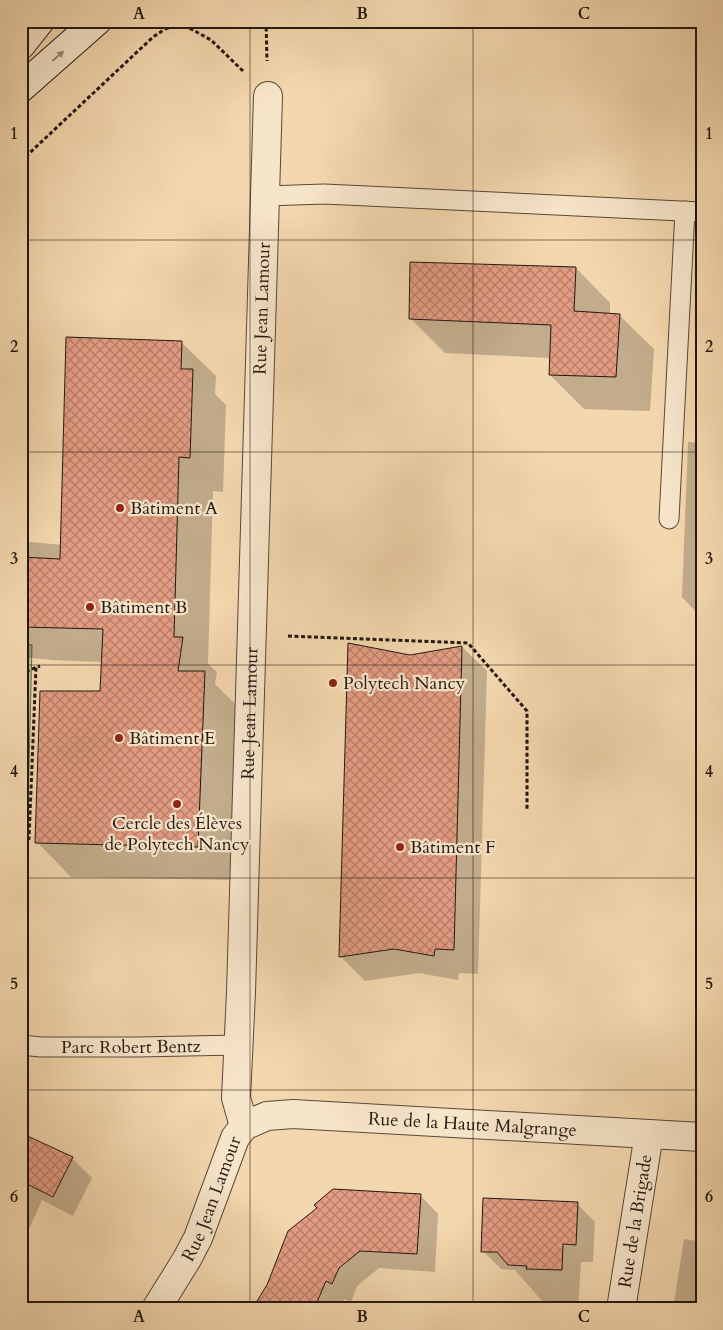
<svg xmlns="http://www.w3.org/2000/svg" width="723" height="1330" viewBox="0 0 723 1330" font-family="Cardo,serif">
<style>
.park{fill:url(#park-tufts);stroke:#6e6b4e}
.shadow{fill:#0003}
.building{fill:url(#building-cross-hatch);stroke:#231811}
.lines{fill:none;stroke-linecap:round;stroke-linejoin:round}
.service-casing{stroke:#574838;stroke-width:21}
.minor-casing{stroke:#574838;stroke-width:30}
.secondary-casing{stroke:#231811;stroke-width:30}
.path{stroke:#231811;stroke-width:3;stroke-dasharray:4 2.5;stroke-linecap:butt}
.service{stroke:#f7e5ca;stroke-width:19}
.minor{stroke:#f7e5ca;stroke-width:28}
.secondary{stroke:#f7e5ca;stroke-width:28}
.oneway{fill:#988977}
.grid{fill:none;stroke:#231811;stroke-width:1;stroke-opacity:0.55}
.poi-dot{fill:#8f2418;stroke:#f7e5ca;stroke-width:2}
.labels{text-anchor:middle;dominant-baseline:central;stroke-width:4.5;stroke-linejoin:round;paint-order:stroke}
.street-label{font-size:18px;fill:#231811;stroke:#f7e5ca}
.poi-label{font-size:18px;fill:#231811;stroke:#f7e5ca;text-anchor:start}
.neatline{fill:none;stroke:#231811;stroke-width:2}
.grid-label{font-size:16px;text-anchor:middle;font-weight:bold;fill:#231811}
</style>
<defs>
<pattern id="park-tufts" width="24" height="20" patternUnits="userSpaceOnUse" patternTransform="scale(1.25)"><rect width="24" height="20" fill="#b9be8b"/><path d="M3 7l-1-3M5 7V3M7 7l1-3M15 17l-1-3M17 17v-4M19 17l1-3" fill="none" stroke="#9fa377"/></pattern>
<pattern id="building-cross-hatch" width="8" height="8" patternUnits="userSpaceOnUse" patternTransform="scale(1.25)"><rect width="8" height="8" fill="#e39c82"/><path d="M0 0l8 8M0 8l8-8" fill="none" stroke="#b87e69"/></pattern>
</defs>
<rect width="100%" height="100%" fill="#f3d7ae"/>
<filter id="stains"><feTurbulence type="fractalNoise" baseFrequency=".004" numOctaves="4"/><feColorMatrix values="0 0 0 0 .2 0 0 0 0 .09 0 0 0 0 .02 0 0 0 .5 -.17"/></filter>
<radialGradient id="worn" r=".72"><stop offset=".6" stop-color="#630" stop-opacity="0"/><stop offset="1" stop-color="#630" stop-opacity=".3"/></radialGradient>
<path class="park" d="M21,643L32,645L27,849L22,1009Z"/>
<g class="shadow">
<path d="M576,268L610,303V314L619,315L654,349L650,411L584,409L550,375L551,358L445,353L410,318Z"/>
<path d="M181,342L216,376L215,394L226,405L223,492L213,491L208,664L217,672L215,684L238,707L231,880L71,877L37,842L102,693L103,662L52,660L21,657V541L62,545Z"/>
<path d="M688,442L702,443V618L682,597Z"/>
<path d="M462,647L487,671L478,974L459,973L458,980L419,973L365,981L341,957L410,656Z"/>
<path d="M21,1115L27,1120L21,1131Z"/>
<path d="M21,1135L72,1158L92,1178L73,1216L42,1200L21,1247Z"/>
<path d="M420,1195L438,1214L435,1272L379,1268L357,1286L351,1302L344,1299L340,1309H254Z"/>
<path d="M577,1204L595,1222L593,1262H581L578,1309H549L515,1270L501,1269L483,1251Z"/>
<path d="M684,1239L702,1242V1309H673Z"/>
</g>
<g class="building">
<path d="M410,262L576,267L574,311L620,314L616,377L549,375L551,325L409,319Z"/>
<path d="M66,337L182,341L181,369H193L190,458L179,457L174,637H183L178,671H205L198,847L35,843L40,691H100L103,629L21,627V557L60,559Z"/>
<path d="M348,643L410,655L462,646L454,950L435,949L434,956L394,949L339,957Z"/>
<path d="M21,1133L73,1157L53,1197L21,1181Z"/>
<path d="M333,1189L421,1194L417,1254L360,1251L339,1268L332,1284L326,1281L314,1309H252L267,1285L288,1231L317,1208L314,1205Z"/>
<path d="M483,1198L578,1202L576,1245L563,1244L562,1270L526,1269L527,1266L508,1265L497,1252H481Z"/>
</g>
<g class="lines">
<g class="service-casing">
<g id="service">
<path d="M266,196L324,194L702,212"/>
<path d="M669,519L685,211"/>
<path id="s1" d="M21,1045L41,1047H137L239,1045"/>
</g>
</g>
<g class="minor-casing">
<g id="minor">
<path id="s2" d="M244,1126L236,1098L241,992L268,96"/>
<path id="s3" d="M156,1309L187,1259L198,1238L235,1138L244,1126L267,1116L293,1114L702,1137"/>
<path id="s4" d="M621,1309L649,1134"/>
</g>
</g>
<g class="secondary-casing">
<g id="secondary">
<path d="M21,45L40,21"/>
<path d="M21,88L97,21"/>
</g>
</g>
<g class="path">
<path d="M266,21L267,61"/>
<path d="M184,25L211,40L243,71"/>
<path d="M21,161L153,37L165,29L194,21"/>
<path d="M288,636L468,643L527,711V810"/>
<path d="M21,676L27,671L40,666"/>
<path d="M21,839H29L36,667"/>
</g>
<use href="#service" class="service"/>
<use href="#minor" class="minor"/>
<use href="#secondary" class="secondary"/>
</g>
<defs><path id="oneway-solid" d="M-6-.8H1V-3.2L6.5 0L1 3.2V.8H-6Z" transform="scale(1.25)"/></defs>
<use class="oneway" href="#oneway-solid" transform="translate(58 56) rotate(-41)"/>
<path class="grid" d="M250,21V1309M473,21V1309M21,240H702M21,452H702M21,665H702M21,878H702M21,1090H702"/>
<g class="poi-dot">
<circle cx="120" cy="508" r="5"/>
<circle cx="90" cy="607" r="5"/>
<circle cx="333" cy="683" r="5"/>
<circle cx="119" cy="738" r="5"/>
<circle cx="177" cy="804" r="5"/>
<circle cx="400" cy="847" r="5"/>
</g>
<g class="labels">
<g class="street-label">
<text stroke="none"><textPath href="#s2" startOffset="819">Rue Jean Lamour</textPath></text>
<text stroke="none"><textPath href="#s2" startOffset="414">Rue Jean Lamour</textPath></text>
<text stroke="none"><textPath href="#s1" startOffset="110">Parc Robert Bentz</textPath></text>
<text stroke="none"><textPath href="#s3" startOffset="435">Rue de la Haute Malgrange</textPath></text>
<text stroke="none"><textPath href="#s3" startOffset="124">Rue Jean Lamour</textPath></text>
<text stroke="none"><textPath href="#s4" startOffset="89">Rue de la Brigade</textPath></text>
</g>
<g class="poi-label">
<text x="130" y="508">Bâtiment A</text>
<text x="100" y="607">Bâtiment B</text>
<text x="343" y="683">Polytech Nancy</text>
<text x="129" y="738">Bâtiment E</text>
<text x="177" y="823" text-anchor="middle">Cercle des Élèves<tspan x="177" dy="21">de Polytech Nancy</tspan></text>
<text x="410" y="847">Bâtiment F</text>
</g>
</g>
<rect width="723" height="1330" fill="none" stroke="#f3d7ae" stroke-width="55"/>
<rect x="28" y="28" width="668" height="1274" class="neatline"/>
<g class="grid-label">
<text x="139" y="19">A</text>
<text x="362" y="19">B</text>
<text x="584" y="19">C</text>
<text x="14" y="139">1</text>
<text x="709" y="139">1</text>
<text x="14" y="352">2</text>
<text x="709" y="352">2</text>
<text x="14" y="564">3</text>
<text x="709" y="564">3</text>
<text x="14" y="777">4</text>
<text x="709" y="777">4</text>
<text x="14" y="989">5</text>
<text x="709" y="989">5</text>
<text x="14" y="1202">6</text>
<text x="709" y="1202">6</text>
<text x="139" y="1322">A</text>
<text x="362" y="1322">B</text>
<text x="584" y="1322">C</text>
</g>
<rect width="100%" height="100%" filter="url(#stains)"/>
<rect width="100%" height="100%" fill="url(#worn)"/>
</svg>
